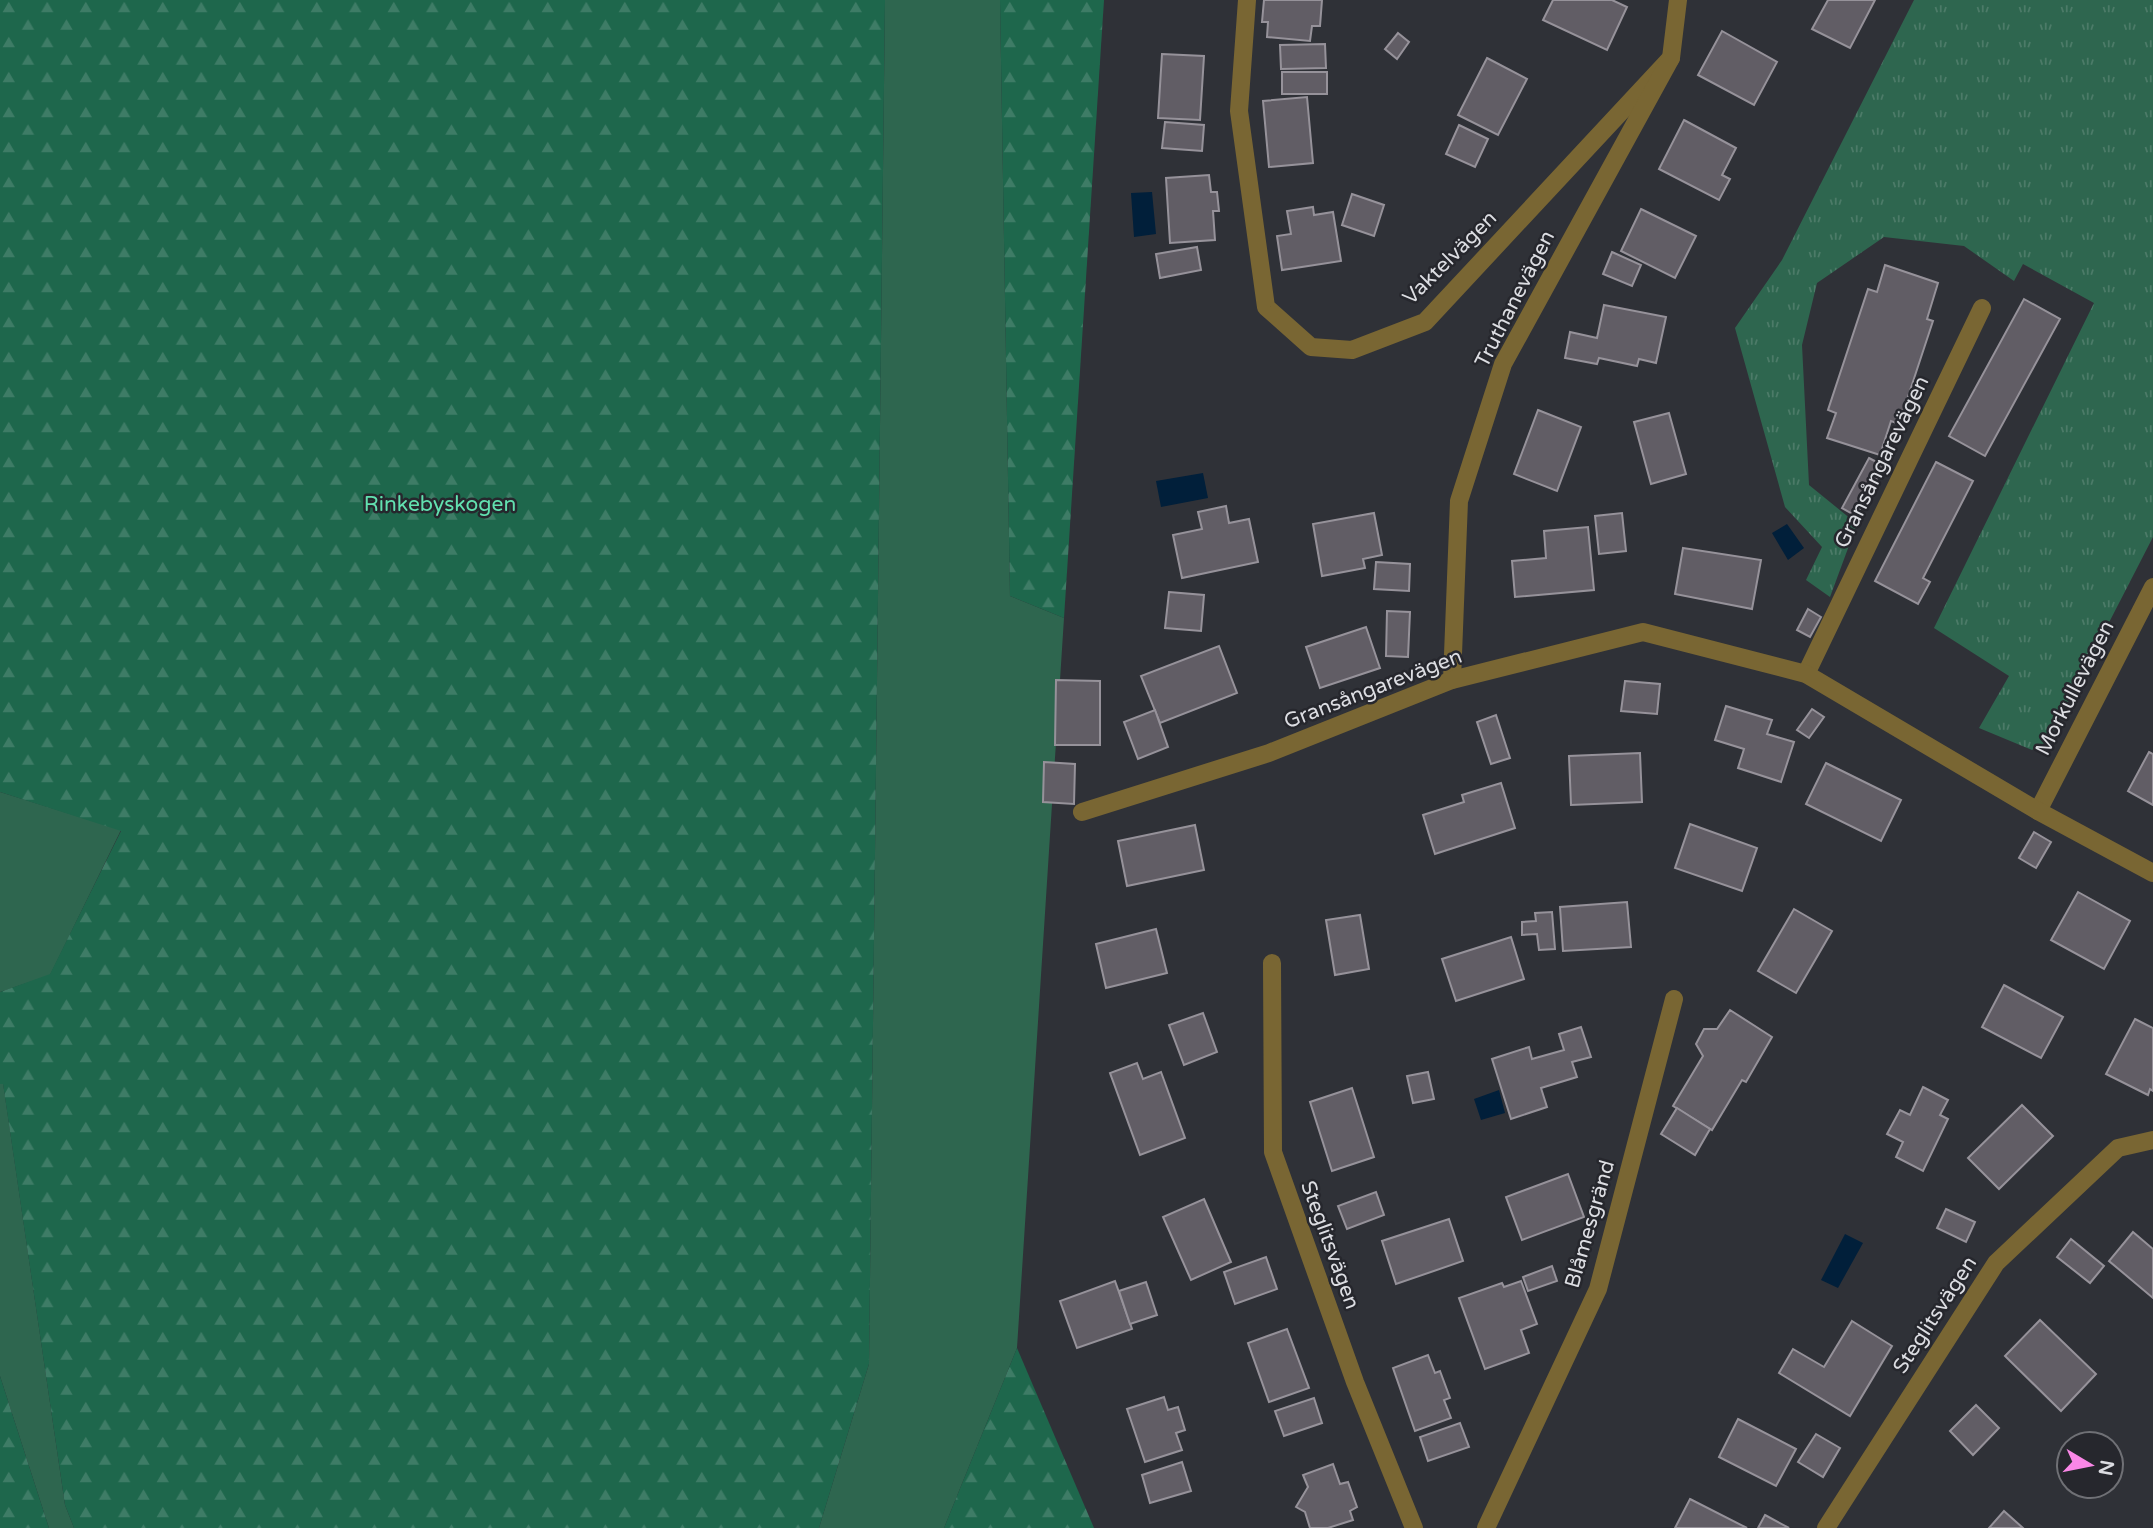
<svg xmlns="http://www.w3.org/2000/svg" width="2153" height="1528" viewBox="0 0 2153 1528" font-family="'Varela Round',sans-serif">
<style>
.green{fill:#2e664f}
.forest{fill:url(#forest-firs)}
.park{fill:url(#park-tufts)}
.water{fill:#011f3a}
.building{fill:#615d65;stroke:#96929a;stroke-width:2}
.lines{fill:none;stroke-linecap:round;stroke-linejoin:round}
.minor{stroke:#796633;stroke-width:18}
.labels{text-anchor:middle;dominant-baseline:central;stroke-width:5;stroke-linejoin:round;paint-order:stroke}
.street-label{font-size:21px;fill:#dcdde2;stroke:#26272d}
.park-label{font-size:21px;fill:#62e1b0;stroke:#26272d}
</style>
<defs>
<pattern id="forest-firs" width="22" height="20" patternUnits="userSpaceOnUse" patternTransform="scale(1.75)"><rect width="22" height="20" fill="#1e674c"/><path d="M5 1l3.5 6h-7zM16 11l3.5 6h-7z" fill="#3e7c66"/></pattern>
<pattern id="park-tufts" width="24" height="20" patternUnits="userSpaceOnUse" patternTransform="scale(1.75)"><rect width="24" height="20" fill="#2e664f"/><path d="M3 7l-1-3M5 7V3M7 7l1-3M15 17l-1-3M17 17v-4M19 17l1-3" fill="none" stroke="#4c7b68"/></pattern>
</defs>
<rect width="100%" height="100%" fill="#2f3137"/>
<g class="green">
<path d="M885,0H1000L1010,596L1064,618L1017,1348L944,1528H819L869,1364Z"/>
<path d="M0,792L121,830L50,975L0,992Z"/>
<path d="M3,1083L65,1505L74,1528H49L0,1376V1084Z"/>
</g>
<g class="forest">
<path d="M0,0H885L869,1364L819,1528H74L65,1505L3,1084H0V992L50,974L121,831L0,792Z"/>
<path d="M1000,0H1104L1064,618L1010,596Z"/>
<path d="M1017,1348L1094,1528H944Z"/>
<path d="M0,1376L49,1528H0Z"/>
</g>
<path class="park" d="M1914,0H2153V537L2048,741L2032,750L1979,728L2009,676L1934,628L2094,303L2023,264L2014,281L1964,246L1884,237L1817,283L1802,345L1809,485L1857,524L1830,597L1806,580L1822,547L1785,507L1735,328L1782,260Z"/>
<g class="water">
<path d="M1152,192L1156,234L1134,237L1131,193Z"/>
<path d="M1203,473L1208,498L1161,507L1156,481Z"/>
<path d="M1787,524L1804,548L1788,560L1772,533Z"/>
<path d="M1499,1090L1505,1113L1481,1120L1474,1099Z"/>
<path d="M1845,1234L1863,1243L1838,1288L1821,1280Z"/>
</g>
<g class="building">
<path d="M1264,0H1322L1320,26H1312L1310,41L1267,37L1268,22H1262Z"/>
<path d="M1553,0H1612L1627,7L1607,50L1543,20Z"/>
<path d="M1828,0H1875L1850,48L1812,29Z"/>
<path d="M1722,31L1777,62L1754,105L1698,75Z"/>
<path d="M1398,33L1409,42L1397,59L1385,49Z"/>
<path d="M1325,44L1326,68L1281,69L1280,45Z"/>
<path d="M1162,54L1204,56L1200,120L1158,118Z"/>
<path d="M1487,58L1527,79L1498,135L1458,115Z"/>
<rect x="1282" y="72" width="45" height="22"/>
<path d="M1307,97L1313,163L1269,167L1263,101Z"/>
<path d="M1684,120L1736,148L1722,175L1730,179L1719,200L1659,169Z"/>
<path d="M1165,122L1204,125L1202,151L1162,148Z"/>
<path d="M1459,125L1488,139L1475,167L1446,154Z"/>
<path d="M1209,175L1211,192H1217L1219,211H1213L1215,240L1170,243L1166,178Z"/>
<path d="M1352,194L1384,205L1374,236L1342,225Z"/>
<path d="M1313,207L1314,215L1333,212L1341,261L1282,270L1277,236L1291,234L1287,211Z"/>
<path d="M1641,209L1696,236L1675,278L1621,251Z"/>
<path d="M1197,247L1201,270L1160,278L1156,254Z"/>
<path d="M1612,252L1641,265L1632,286L1603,274Z"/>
<path d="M1885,265L1938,283L1927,319L1933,321L1899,424L1891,421L1880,455L1827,438L1836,413L1828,410L1868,289L1877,292Z"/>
<path d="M2024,299L2060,319L1985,456L1949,436Z"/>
<path d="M1604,305L1666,317L1656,363L1639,359L1637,366L1599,358L1597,364L1565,358L1570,332L1597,338Z"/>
<path d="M1538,410L1581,427L1557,491L1514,474Z"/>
<path d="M1669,413L1686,474L1651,484L1634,422Z"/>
<path d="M1869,458L1884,466L1856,516L1842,508Z"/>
<path d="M1936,462L1973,481L1923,578L1930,582L1918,604L1875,581Z"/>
<path d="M1226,506L1229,523L1249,519L1258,562L1182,578L1173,535L1202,529L1198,512Z"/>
<path d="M1374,513L1382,555L1363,559L1365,568L1322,576L1313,524Z"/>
<path d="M1622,513L1626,551L1599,554L1595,516Z"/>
<path d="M1588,527L1594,590L1515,597L1512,561L1546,558L1544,531Z"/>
<path d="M1683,548L1761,560L1752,609L1675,594Z"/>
<path d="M1376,562L1410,564L1409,591L1374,589Z"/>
<path d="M1169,592L1204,595L1201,631L1165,628Z"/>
<path d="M1808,609L1821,617L1810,637L1797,630Z"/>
<path d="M1387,611L1410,612L1408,657L1386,656Z"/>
<path d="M1366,627L1380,668L1320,688L1306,647Z"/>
<path d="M1219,646L1237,693L1160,723L1141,676Z"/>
<path d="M1056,680L1100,681V745H1055Z"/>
<path d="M1625,681L1660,684L1657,714L1621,711Z"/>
<path d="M1726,706L1772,720L1767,734L1794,742L1781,782L1738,768L1744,749L1715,740Z"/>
<path d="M1812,709L1824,717L1809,738L1797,730Z"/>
<path d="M1155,710L1168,747L1138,759L1124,722Z"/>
<path d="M1496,715L1510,758L1491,764L1477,722Z"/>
<path d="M2149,752L2153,754V805L2128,791Z"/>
<path d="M1640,753L1642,802L1571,805L1569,756Z"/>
<path d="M1044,762L1075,764L1074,804L1043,802Z"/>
<path d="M1826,763L1901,800L1881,841L1806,804Z"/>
<path d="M1501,783L1515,828L1435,854L1423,815L1464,802L1462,795Z"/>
<path d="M1690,824L1757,848L1742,891L1675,868Z"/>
<path d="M1195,825L1204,870L1127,886L1118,841Z"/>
<path d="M2034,832L2051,842L2036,868L2019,858Z"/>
<path d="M2078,892L2130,921L2104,969L2051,940Z"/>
<path d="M1627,902L1631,947L1563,951L1560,907Z"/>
<path d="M1794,909L1832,931L1796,993L1758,971Z"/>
<path d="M1552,912L1555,949L1539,950L1537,934L1522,935V922L1536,921L1535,913Z"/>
<path d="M1360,915L1369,969L1335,975L1326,920Z"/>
<path d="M1156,929L1167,973L1106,988L1096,944Z"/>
<path d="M1511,937L1524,979L1456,1001L1442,959Z"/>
<path d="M2004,985L2063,1017L2041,1058L1982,1027Z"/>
<path d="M1730,1010L1772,1037L1746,1082L1742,1080L1712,1130L1673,1106L1703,1056L1696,1044L1704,1029H1717Z"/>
<path d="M1203,1013L1217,1052L1184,1065L1169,1025Z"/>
<path d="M2135,1019L2153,1028V1091L2150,1089L2148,1095L2106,1074Z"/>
<path d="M1581,1027L1591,1057L1572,1062L1577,1077L1541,1088L1547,1107L1511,1119L1492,1059L1529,1047L1532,1059L1564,1050L1559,1034Z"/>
<path d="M1137,1063L1143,1079L1161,1072L1185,1138L1140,1155L1110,1073Z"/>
<path d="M1428,1072L1434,1099L1413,1103L1407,1076Z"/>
<path d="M1923,1087L1948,1100L1940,1115L1948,1119L1923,1171L1896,1157L1903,1142L1887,1134L1900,1110L1910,1115Z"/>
<path d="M1352,1088L1374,1157L1332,1171L1310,1102Z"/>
<path d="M2022,1105L2053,1136L1999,1189L1968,1158Z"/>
<path d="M1677,1108L1710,1129L1695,1155L1661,1134Z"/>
<path d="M1568,1174L1584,1217L1522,1240L1506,1197Z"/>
<path d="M1376,1192L1384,1215L1347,1229L1338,1206Z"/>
<path d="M1204,1199L1231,1262L1191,1280L1163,1217Z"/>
<path d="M1946,1209L1975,1222L1966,1242L1937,1228Z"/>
<path d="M1449,1219L1463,1261L1396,1284L1382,1241Z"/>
<path d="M2133,1232L2153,1249V1298L2109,1261Z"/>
<path d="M2071,1239L2104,1266L2090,1283L2057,1257Z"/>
<path d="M1266,1257L1277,1289L1235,1304L1224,1272Z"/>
<path d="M1552,1266L1557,1281L1528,1291L1523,1277Z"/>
<path d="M1115,1281L1132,1329L1077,1348L1060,1301Z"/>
<path d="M1521,1281L1537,1324L1521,1330L1529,1353L1485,1369L1459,1298L1502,1283L1504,1287Z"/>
<path d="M1146,1282L1157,1315L1130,1324L1119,1291Z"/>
<path d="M2040,1320L2096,1374L2061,1411L2005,1356Z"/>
<path d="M1852,1321L1892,1346L1850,1416L1779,1373L1793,1349L1824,1367Z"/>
<path d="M1287,1329L1309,1388L1269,1402L1248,1343Z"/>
<path d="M1428,1355L1435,1373L1440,1371L1450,1398L1444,1400L1451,1418L1415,1431L1393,1368Z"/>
<path d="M1164,1397L1168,1410L1178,1407L1185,1430L1176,1433L1182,1450L1145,1462L1127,1409Z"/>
<path d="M1314,1398L1322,1423L1284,1436L1275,1411Z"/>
<path d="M1976,1405L1999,1428L1973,1455L1950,1431Z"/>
<path d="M1738,1419L1796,1449L1776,1486L1719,1457Z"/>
<path d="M1460,1423L1469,1447L1428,1461L1420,1437Z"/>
<path d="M1816,1434L1840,1448L1823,1477L1798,1462Z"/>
<path d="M1182,1462L1191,1491L1150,1503L1142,1475Z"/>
<path d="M1333,1464L1340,1484L1348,1482L1357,1507L1350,1511L1353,1520L1328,1528H1310L1305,1512L1296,1507L1308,1487L1303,1475Z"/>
<path d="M1690,1499L1747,1528H1675Z"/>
<path d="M2004,1511L2023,1528H1989Z"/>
<path d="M1765,1515L1789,1528H1758Z"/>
</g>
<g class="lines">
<g class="minor">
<path d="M1247,0L1239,111L1266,307L1311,347L1352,350L1425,322L1671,58"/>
<path d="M1806,674L1982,308"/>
<path d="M1452,680L1459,501L1503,364L1671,58L1678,0"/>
<path d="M2038,811L2153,587"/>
<path d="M1082,812L1269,753L1452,680L1643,632L1806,674L2038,811L2153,873"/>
<path d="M1272,963L1273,1152L1355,1382L1414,1528"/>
<path d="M1486,1528L1598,1289L1674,999"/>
<path d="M1826,1528L1996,1263L2118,1148L2153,1140"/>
</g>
</g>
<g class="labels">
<g class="street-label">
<text transform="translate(1450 258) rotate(-45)">Vaktelvägen</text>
<text transform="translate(1515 299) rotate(-63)">Truthanevägen</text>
<text transform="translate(1882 462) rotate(-64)">Gransångarevägen</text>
<text transform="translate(2075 688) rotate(-63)">Morkullevägen</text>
<text transform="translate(1373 689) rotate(-21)">Gransångarevägen</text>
<text transform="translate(1590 1224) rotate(-74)">Blåmesgränd</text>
<text transform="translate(1330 1245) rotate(70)">Steglitsvägen</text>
<text transform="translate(1935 1315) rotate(-57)">Steglitsvägen</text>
</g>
<g class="park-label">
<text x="440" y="504">Rinkebyskogen</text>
</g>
</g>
<g transform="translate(2090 1465) rotate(100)"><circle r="33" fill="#26272d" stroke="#6f7075" stroke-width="2"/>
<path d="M0-5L12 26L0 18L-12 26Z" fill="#fa87e7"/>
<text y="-10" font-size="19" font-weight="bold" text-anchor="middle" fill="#dcdde2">N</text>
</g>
</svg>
